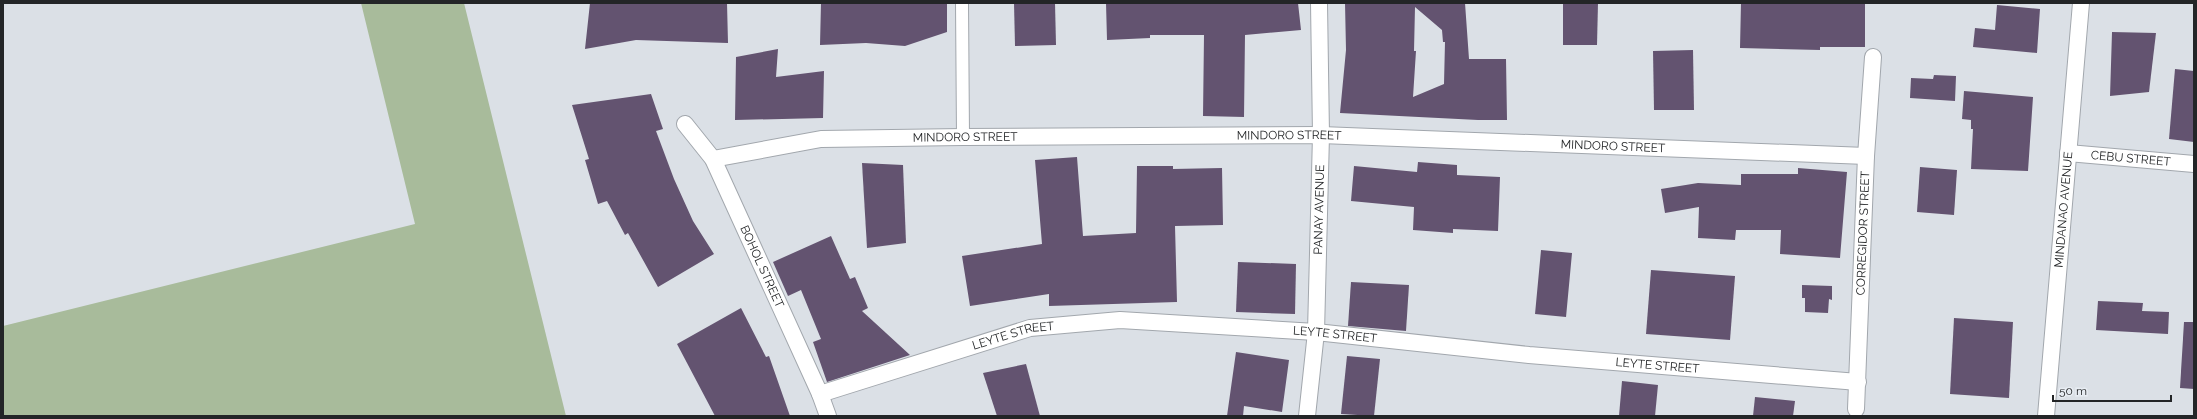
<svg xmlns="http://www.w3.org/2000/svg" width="2197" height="419" viewBox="0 0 2197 419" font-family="Raleway,sans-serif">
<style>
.green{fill:#a8bb9b}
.building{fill:#635370;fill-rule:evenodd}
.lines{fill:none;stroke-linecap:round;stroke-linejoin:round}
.pedestrian-casing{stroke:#a2a7ad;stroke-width:14}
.minor-casing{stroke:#a2a7ad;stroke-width:18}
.pedestrian{stroke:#fff;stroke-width:12}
.minor{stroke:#fff;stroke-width:16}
.labels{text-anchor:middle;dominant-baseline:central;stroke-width:4;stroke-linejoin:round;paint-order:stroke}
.street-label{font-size:12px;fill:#232527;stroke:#e8edf3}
</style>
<rect width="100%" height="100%" fill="#dbe0e6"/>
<path class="green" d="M361,3H464L566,416H3V326L415,224Z"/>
<g class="building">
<path d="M590,3H727L728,43L636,40L585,49Z"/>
<path d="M821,3H947V32L905,46L866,43L820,45Z"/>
<path d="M1014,3H1055L1056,45L1015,46Z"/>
<path d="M1106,3H1298L1301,30L1245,35L1244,117L1203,116L1204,35H1150V38L1107,40Z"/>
<path d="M1345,3H1465L1469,59H1506L1507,120H1478L1340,113L1346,50ZM1415,7L1442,30L1443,42H1445L1444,84L1413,97L1416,51H1414Z"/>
<path d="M1563,3H1598L1597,45H1563Z"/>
<path d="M1741,3H1865V47H1820V50L1740,48Z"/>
<path d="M1997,5L2040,9L2037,53L1973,47L1975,28L1995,30Z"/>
<path d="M2112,32L2156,33L2149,92L2110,96Z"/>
<path d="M778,49L776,77L824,71L823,118L735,120L736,57Z"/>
<path d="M1693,50L1694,110H1654L1653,51Z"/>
<path d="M2175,69L2194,71V142L2169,139Z"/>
<path d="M1934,75L1956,76L1955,101L1910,98L1911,78L1933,79Z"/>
<path d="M1964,91L2033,97L2028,171L1971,169L1973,129H1971V120L1962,119Z"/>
<path d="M651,94L663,129L656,131L674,179L693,221L714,254L658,287L628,233L625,235L607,201L598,204L585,160L589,159L572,105Z"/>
<path d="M1077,157L1083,236L1136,233L1137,166H1173V169L1222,168L1223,225L1175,226L1177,302L1049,306V294L970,306L962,256L1042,244L1035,160Z"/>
<path d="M1418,162L1457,165V175L1500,177L1498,231L1453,229V233L1413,230L1414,207L1351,201L1354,166L1417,172Z"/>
<path d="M862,163L903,165L906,243L867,248Z"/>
<path d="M1920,167L1957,170L1954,215L1917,212Z"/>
<path d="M1798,168L1847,172L1840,258L1780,254L1781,230H1736L1735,240L1698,238L1699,207L1665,213L1661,189L1698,183L1741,185V174H1798Z"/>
<path d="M831,236L850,279L855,277L868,308L862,311L910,355L827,382L813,342L821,339L801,290L788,296L773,262Z"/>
<path d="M1541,250L1572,253L1566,317L1535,314Z"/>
<path d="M1238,262L1296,264L1295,314L1236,312Z"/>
<path d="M1651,270L1735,276L1730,340L1646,334Z"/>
<path d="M1351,282L1409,285L1406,331L1348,326Z"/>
<path d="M1802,285L1832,286V300L1829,299L1828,313L1805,312V298H1802Z"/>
<path d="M2098,301L2143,303L2142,311L2169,312L2168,334L2096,330Z"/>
<path d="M741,308L766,357L769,356L790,416H715L677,344Z"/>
<path d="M1954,318L2013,322L2009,398L1950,394Z"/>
<path d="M2184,322H2194V389L2180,388Z"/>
<path d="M1236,352L1289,360L1282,412L1244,406L1243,416H1227Z"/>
<path d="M1347,356L1380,359L1374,416L1341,414Z"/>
<path d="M1026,364L1040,416H997L983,373Z"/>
<path d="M1622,381L1658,385L1655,416H1619Z"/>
<path d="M1755,397L1795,401L1793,416H1753Z"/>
</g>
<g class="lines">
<g class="pedestrian-casing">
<path id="pedestrian" d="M962,3L963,137"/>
</g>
<g class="minor-casing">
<g id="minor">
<path id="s1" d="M685,124L713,159L820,394L828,416"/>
<path id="s2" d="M2068,153L2194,164"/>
<path id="s3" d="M713,159L821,139L963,137L1321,135L1866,156"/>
<path id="s4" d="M820,394L1030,328L1120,320L1316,332L1529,355L1858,382"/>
<path id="s5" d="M1856,409L1866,156L1873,57"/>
<path id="s6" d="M1307,416L1316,332L1321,135L1319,3"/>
<path id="s7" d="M2046,416L2081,3"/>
</g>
</g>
<use href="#pedestrian" class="pedestrian"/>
<use href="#minor" class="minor"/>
</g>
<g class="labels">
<g class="street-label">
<text stroke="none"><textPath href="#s3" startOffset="578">MINDORO STREET</textPath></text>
<text stroke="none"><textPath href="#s3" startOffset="254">MINDORO STREET</textPath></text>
<text stroke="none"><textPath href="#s3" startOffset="902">MINDORO STREET</textPath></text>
<text stroke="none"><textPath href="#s2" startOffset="63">CEBU STREET</textPath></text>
<text stroke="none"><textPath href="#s6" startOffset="207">PANAY AVENUE</textPath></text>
<text stroke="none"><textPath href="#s7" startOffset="207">MINDANAO AVENUE</textPath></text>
<text stroke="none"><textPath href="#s5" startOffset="176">CORREGIDOR STREET</textPath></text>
<text stroke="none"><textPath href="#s1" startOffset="163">BOHOL STREET</textPath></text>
<text stroke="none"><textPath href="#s4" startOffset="526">LEYTE STREET</textPath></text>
<text stroke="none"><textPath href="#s4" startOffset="202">LEYTE STREET</textPath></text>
<text stroke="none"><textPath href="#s4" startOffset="850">LEYTE STREET</textPath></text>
</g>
</g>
<rect width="2197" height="419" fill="none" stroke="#232527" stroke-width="8"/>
<path d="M2053 395v6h118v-6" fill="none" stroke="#232527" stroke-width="2"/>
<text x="2059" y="395" font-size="12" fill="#232527" stroke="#e8edf3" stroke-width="3" paint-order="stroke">50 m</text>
</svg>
